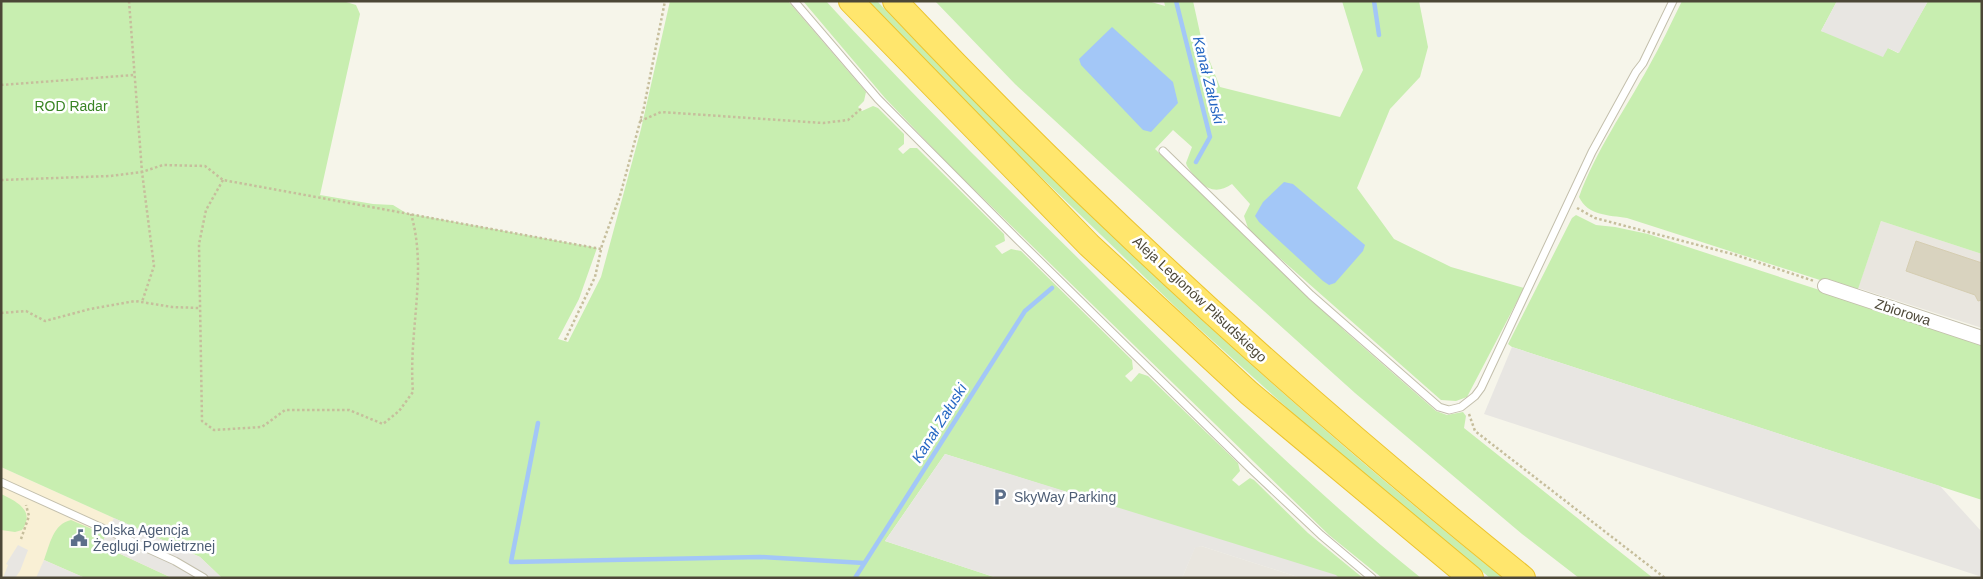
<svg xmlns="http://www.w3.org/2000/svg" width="1983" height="579" viewBox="0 0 1983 579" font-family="Arial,sans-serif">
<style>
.commercial{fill:#f9f0d5}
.industrial{fill:#e9e6df}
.green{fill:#c8eeb0}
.parking{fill:#e8e6e2}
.water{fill:#a3c7f7}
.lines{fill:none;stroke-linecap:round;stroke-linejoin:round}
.stream{stroke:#a3c7f7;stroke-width:4.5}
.building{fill:#d9d3bf;stroke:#d5cdb1}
.service-casing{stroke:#c3bfac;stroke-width:9}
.minor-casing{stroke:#c3bfac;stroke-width:16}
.motorway-casing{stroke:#ecc42f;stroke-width:26}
.path{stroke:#c6be9c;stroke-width:2.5;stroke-dasharray:2.5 2.5;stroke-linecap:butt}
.service{stroke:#fff;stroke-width:7}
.minor{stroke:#fff;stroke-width:14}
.motorway{stroke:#ffe66d;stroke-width:24}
.labels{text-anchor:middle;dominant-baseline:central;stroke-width:5;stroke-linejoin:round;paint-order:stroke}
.park-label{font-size:14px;fill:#398424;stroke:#fff}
.street-label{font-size:14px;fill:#4c4737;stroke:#fff}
.service-label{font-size:14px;fill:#4e5e75;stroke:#fff;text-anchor:start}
.water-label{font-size:15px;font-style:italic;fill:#2567c3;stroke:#fff}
</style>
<rect width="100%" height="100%" fill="#f6f5ea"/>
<path class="commercial" d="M1,467L200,557L222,578H1Z"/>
<g class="industrial">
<path d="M1881,221L1982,254V328L1858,288Z"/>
<path d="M1201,546L1301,578H1182L1195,547Z"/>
</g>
<g class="green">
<path d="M1,1H343L356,5L360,14L320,195L373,204L393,205L406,213L597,248L579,299L558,339L568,342L601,277L641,129L670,1H788L866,92L864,101L858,107L862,111L873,106L878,108L904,134V144L898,149L903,154L910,148H917L1004,234L1005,241L995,246L1002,254L1011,249L1021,251L1132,360L1133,369L1125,376L1131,382L1139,373L1148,376L1238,463L1240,471L1232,480L1239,486L1250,478L1254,480L1308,533L1363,578H1339L945,454L885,541L997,578H222L200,557L1,467Z"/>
<path d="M803,1H826C917,101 1014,194 1109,289C1210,389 1310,489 1421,578H1382L1329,535L951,167L885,98Z"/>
<path d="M868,1H877C1073,206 1281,401 1503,578H1490L1435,533L1305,424L1184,315L991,129Z"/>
<path d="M935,1H1148L1165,6L1164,1H1193L1202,42L1220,87L1340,117L1363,70L1342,1H1419L1428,47L1420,77L1390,109L1357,188L1394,239L1451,267L1524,288L1467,397L1456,401L1441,400L1249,231L1244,216L1250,204L1232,184C1212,198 1199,184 1187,166L1186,163L1192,147L1173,130L1155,149L1346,332L1436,411L1447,415L1463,412L1466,416L1464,428L1653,578H1579L1522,534L1355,393L1175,231L1015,84Z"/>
<path d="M1682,1H1837L1821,31L1888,48L1898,53L1928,1H1982V254L1881,221L1857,292L1627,218C1609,215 1588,216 1579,197C1596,150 1625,110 1649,66C1661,45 1671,23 1682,1Z"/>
<path d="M1576,215L1596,225L1615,227L1648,234L1982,343V500L1512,347L1508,344L1572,218Z"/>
<path d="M1,494C16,501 36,511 22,530L15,532L1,530Z"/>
<path d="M71,520L106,535L101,545L172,578H85L44,560C50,544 53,524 71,520Z"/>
</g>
<g class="parking">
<path d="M1837,1H1928L1899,53L1888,48L1883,57L1821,31Z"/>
<path d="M1512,347L1940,486L1982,532V577L1484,414Z"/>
<path d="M945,454L1336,575L1339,578H1301L1201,546L1195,548L1182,578H997L885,541Z"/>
<path d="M114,518L200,557L222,578H172L101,545Z"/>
<path d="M18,545L28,550L20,571L15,578H3L8,565L6,564Z"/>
<path d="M44,560L85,578H36Z"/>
</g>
<g class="water">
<path d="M1112,27L1173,82L1178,103L1151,132L1143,130L1081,65L1079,59Z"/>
<path d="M1284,182L1293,184L1365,245L1363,251L1335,283L1329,285L1323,281L1259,222L1255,216L1263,202Z"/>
</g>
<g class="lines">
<g class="stream">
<path d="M1176,1L1210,137L1196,162"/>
<path d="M1374,1L1379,35"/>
<path d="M538,423L511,562L760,557L864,563"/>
<path d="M855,578L1025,311L1052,288"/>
</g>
</g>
<path class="building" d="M1916,241L1982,263V300L1978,301L1975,295L1906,271Z"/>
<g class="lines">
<g class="service-casing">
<g id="service">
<path d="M794,1L878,99L1017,239L1251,469L1321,535L1372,578"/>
<path d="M1163,151L1311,295L1439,407L1449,410L1461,407L1475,396L1481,388L1592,152L1636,72L1643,63L1673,1"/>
<path d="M1,482L175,561L204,578"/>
</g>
</g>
<g class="minor-casing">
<path id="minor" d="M1825,286L1982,338"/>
</g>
<g class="motorway-casing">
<g id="motorway">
<path d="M851,1L1089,245L1249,393L1471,578"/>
<path d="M895,1C1090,208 1302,400 1523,578"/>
</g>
</g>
<g class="path">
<path d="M129,1L142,172L154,266L142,302"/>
<path d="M1,85L134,75"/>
<path d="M640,121L661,112L823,123L848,120L862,108"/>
<path d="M1,180L110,176L142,172L163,165L205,166L223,180L601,249"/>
<path d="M223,180L206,210L199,244L202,421L214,430L262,427L285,410H349L383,424L399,411L413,392C408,332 428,272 411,214"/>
<path d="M1577,208L1595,218L1736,255L1814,281"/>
<path d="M1,313L26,311L45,321L90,309L135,301L172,307L199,308"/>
<path d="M565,340L595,277L602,245L620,196L644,107L665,1"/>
<path d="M1469,414L1475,431L1665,578"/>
<path d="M21,539L29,516L26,505"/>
</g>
<use href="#service" class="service"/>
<use href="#minor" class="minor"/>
<use href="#motorway" class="motorway"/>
</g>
<defs>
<g id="parking-bare" transform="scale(1.35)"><path d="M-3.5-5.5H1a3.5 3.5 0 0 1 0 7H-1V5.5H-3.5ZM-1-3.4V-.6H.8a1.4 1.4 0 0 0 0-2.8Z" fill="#5c6f8a" stroke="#fff" stroke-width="2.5" paint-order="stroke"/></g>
<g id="civic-bare" transform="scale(1.35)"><path d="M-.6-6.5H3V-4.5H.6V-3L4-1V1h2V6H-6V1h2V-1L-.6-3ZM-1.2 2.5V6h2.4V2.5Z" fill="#5c6f8a" stroke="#fff" stroke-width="2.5" paint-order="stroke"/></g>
</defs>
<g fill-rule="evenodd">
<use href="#parking-bare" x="1000" y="497"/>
<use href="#civic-bare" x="79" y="538"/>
</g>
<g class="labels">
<g class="park-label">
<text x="71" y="106">ROD Radar</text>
</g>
<g class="street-label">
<text transform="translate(1200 299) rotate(43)">Aleja Legionów Piłsudskiego</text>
<text transform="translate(1903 312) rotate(18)">Zbiorowa</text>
</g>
<g class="service-label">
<text x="1014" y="497">SkyWay Parking</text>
<text x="93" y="530">Polska Agencja<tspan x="93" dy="16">Żeglugi Powietrznej</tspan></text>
</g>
<g class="water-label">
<text transform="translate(1209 80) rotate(76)">Kanał Załuski</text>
<text transform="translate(939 423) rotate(-58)">Kanał Załuski</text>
</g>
</g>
<rect width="1983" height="579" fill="none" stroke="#4c4737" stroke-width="5"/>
</svg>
